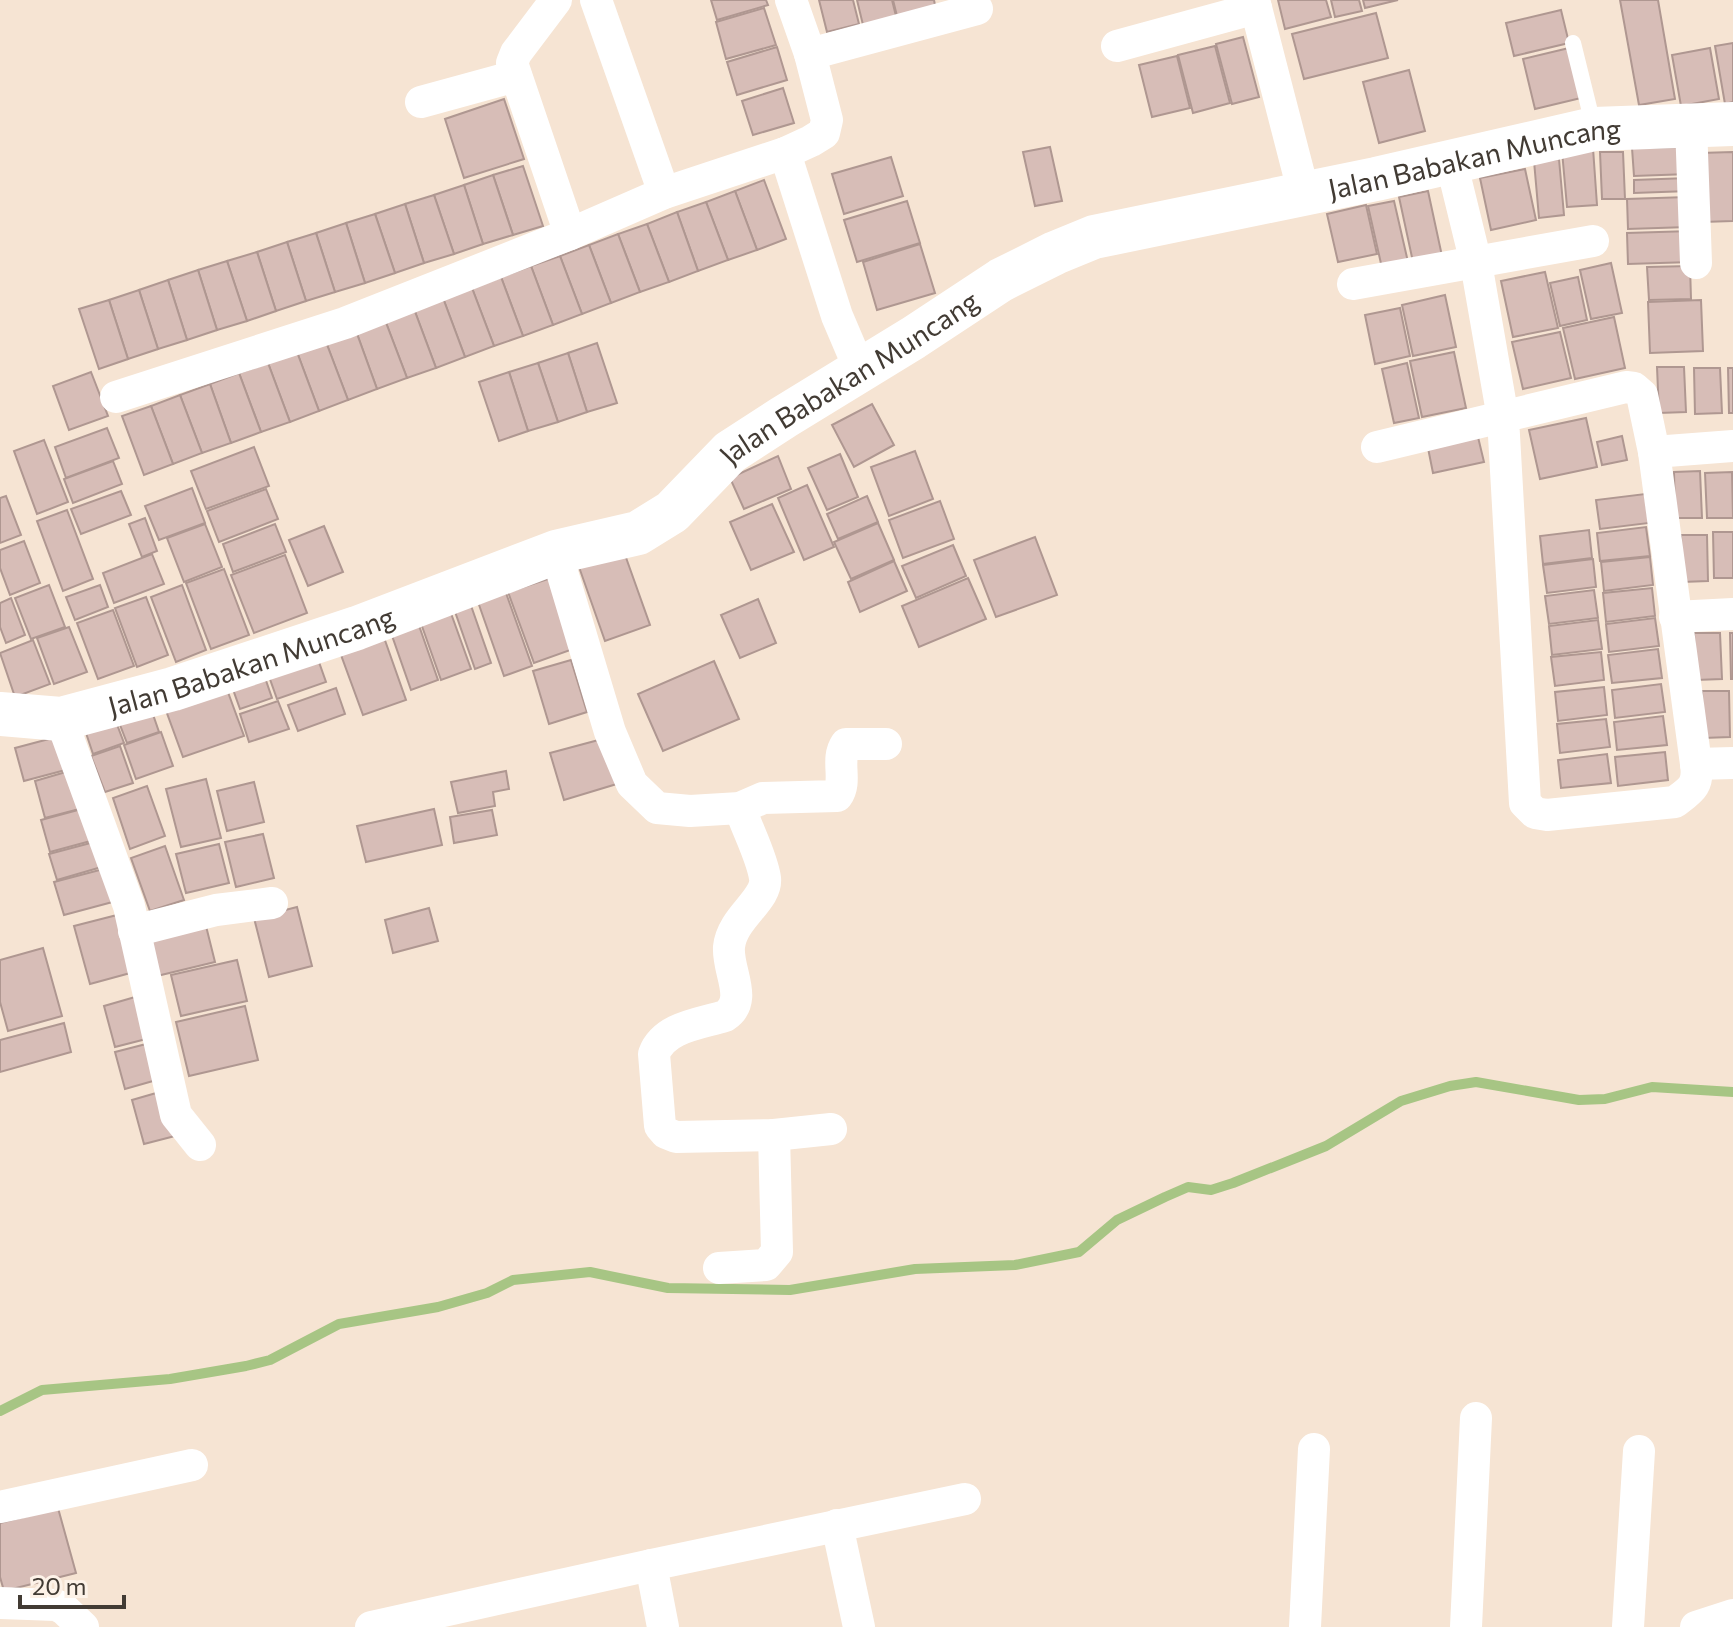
<svg xmlns="http://www.w3.org/2000/svg" width="1733" height="1627" viewBox="0 0 1733 1627" font-family="Commissioner,sans-serif">
<style>
.lines{fill:none;stroke-linecap:round;stroke-linejoin:round}
.stream{stroke:#a7c584;stroke-width:10}
.building{fill:#d7bdb7;stroke:#af9791;stroke-width:2}
.lane{stroke:#fff;stroke-width:16}
.street{stroke:#fff;stroke-width:32}
.secondary{stroke:#fff;stroke-width:44}
.labels{text-anchor:middle;dominant-baseline:central;stroke-width:7;stroke-linejoin:round;paint-order:stroke}
.street-label{font-size:28px;fill:#423b34;stroke:#fdf2e8}
</style>
<rect width="100%" height="100%" fill="#f6e4d3"/>
<g class="lines">
<path class="stream" d="M0,1411L42,1390L170,1379L246,1366L270,1360L339,1324L438,1307L487,1293L513,1280L590,1272L668,1288L790,1290L915,1269L1015,1265L1079,1252L1117,1220L1165,1197L1188,1187L1211,1190L1233,1183L1326,1146L1401,1101L1450,1086L1476,1082L1579,1100L1605,1099L1652,1087L1733,1092"/>
</g>
<g class="building">
<path d="M711,0H766L768,5L717,20Z"/>
<path d="M819,0H853L859,24L827,32Z"/>
<path d="M857,0H892L896,16L863,25Z"/>
<path d="M893,0H934L936,10L898,20Z"/>
<path d="M1278,0H1326L1331,17L1285,29Z"/>
<path d="M1331,0H1359L1362,11L1335,17Z"/>
<path d="M1363,0H1398L1365,8Z"/>
<path d="M1620,0H1658L1675,99L1639,105Z"/>
<path d="M764,8L776,45L726,59L716,22Z"/>
<path d="M1561,10L1569,43L1514,56L1506,23Z"/>
<path d="M1376,13L1388,58L1304,79L1292,34Z"/>
<path d="M1243,37L1259,97L1232,104L1216,44Z"/>
<path d="M1733,43V102L1725,104L1715,46Z"/>
<path d="M1215,46L1230,103L1193,113L1178,55Z"/>
<path d="M777,47L787,80L737,95L727,62Z"/>
<path d="M1569,48L1581,98L1535,109L1523,59Z"/>
<path d="M1710,48L1719,99L1681,106L1672,55Z"/>
<path d="M1177,56L1190,108L1152,117L1139,65Z"/>
<path d="M1409,70L1425,131L1379,143L1363,82Z"/>
<path d="M783,88L794,123L753,135L742,101Z"/>
<path d="M504,99L524,159L464,178L445,119Z"/>
<path d="M1050,147L1062,201L1035,206L1023,152Z"/>
<path d="M1688,147L1689,174L1634,176L1632,148Z"/>
<path d="M1593,148L1597,205L1567,207L1562,151Z"/>
<path d="M1600,152H1623L1625,199H1602Z"/>
<path d="M1733,152V221L1703,222L1700,153Z"/>
<path d="M891,157L903,196L844,214L832,174Z"/>
<path d="M1559,159L1564,215L1539,218L1534,161Z"/>
<path d="M523,166L543,226L513,235L493,175Z"/>
<path d="M1525,169L1536,220L1491,230L1480,178Z"/>
<path d="M493,175L513,235L483,244L464,185Z"/>
<path d="M1688,178L1689,191L1634,193V180Z"/>
<path d="M764,180L786,239L757,250L735,191Z"/>
<path d="M464,185L483,244L454,254L434,195Z"/>
<path d="M735,191L757,250L728,260L706,202Z"/>
<path d="M1428,191L1442,256L1413,262L1399,197Z"/>
<path d="M434,195L454,254L424,263L405,204Z"/>
<path d="M1687,197L1688,227L1628,229L1627,199Z"/>
<path d="M907,201L920,243L857,262L844,220Z"/>
<path d="M1394,201L1408,262L1382,268L1368,206Z"/>
<path d="M706,202L728,260L698,271L677,212Z"/>
<path d="M405,204L424,263L395,273L375,214Z"/>
<path d="M1366,205L1377,254L1338,262L1327,214Z"/>
<path d="M677,212L698,271L669,282L647,224Z"/>
<path d="M375,214L395,273L365,283L346,223Z"/>
<path d="M346,223L365,283L335,292L316,233Z"/>
<path d="M647,224L669,282L640,292L618,234Z"/>
<path d="M1691,231L1692,262L1628,264L1627,233Z"/>
<path d="M316,233L335,292L306,301L287,242Z"/>
<path d="M618,234L640,292L611,303L589,245Z"/>
<path d="M287,242L306,301L276,311L257,252Z"/>
<path d="M920,244L935,293L877,310L863,262Z"/>
<path d="M589,245L611,303L582,314L560,256Z"/>
<path d="M257,252L276,311L247,321L227,261Z"/>
<path d="M560,256L582,314L553,325L531,266Z"/>
<path d="M227,261L247,321L217,330L198,270Z"/>
<path d="M1611,263L1622,313L1591,319L1580,270Z"/>
<path d="M531,266L553,325L523,336L501,277Z"/>
<path d="M1690,266L1691,299L1649,300L1647,267Z"/>
<path d="M198,270L217,330L187,340L168,280Z"/>
<path d="M1545,272L1558,328L1513,337L1501,281Z"/>
<path d="M501,277L523,336L494,346L472,288Z"/>
<path d="M1578,277L1587,320L1560,326L1550,283Z"/>
<path d="M168,280L187,340L158,349L139,290Z"/>
<path d="M472,288L494,346L465,357L443,298Z"/>
<path d="M139,290L158,349L128,359L109,300Z"/>
<path d="M1445,295L1456,347L1413,356L1402,305Z"/>
<path d="M443,298L465,357L436,368L414,309Z"/>
<path d="M109,300L128,359L99,369L79,309Z"/>
<path d="M1701,300L1703,351L1650,353L1648,302Z"/>
<path d="M1400,308L1410,356L1375,364L1365,315Z"/>
<path d="M414,309L436,368L407,378L385,320Z"/>
<path d="M1614,317L1625,368L1575,379L1563,328Z"/>
<path d="M385,320L407,378L377,389L356,331Z"/>
<path d="M356,331L377,389L348,400L326,342Z"/>
<path d="M1560,332L1571,378L1523,389L1512,342Z"/>
<path d="M326,342L348,400L319,411L297,352Z"/>
<path d="M597,343L617,403L587,412L568,353Z"/>
<path d="M297,352L319,411L290,422L268,363Z"/>
<path d="M1454,352L1466,408L1422,417L1410,361Z"/>
<path d="M568,353L587,412L558,422L538,363Z"/>
<path d="M268,363L290,422L261,432L239,373Z"/>
<path d="M538,363L558,422L528,431L509,372Z"/>
<path d="M1407,363L1419,418L1394,423L1382,369Z"/>
<path d="M1657,367H1684L1686,412L1659,413Z"/>
<path d="M1694,368H1720L1722,413L1695,414Z"/>
<path d="M1728,368H1733V413H1729Z"/>
<path d="M91,372L108,416L69,430L53,386Z"/>
<path d="M509,372L528,431L499,441L479,382Z"/>
<path d="M239,373L261,432L231,443L210,384Z"/>
<path d="M210,384L231,443L202,453L180,395Z"/>
<path d="M180,395L202,453L173,464L151,406Z"/>
<path d="M872,404L894,445L854,467L832,425Z"/>
<path d="M151,406L173,464L144,475L122,416Z"/>
<path d="M1586,418L1597,467L1540,479L1529,430Z"/>
<path d="M107,428L119,458L66,478L55,447Z"/>
<path d="M1622,436L1627,460L1602,465L1597,442Z"/>
<path d="M1478,437L1484,462L1433,473L1428,448Z"/>
<path d="M44,440L68,502L37,514L14,451Z"/>
<path d="M254,447L269,486L206,509L191,471Z"/>
<path d="M915,451L933,499L889,516L871,467Z"/>
<path d="M840,454L858,497L827,510L808,468Z"/>
<path d="M778,456L791,489L744,509L730,478Z"/>
<path d="M113,461L122,484L73,503L64,479Z"/>
<path d="M1700,471L1702,518H1675L1674,472Z"/>
<path d="M1732,472L1733,518H1707L1705,473Z"/>
<path d="M807,485L834,547L804,560L778,498Z"/>
<path d="M192,488L205,523L159,540L145,506Z"/>
<path d="M266,489L278,519L219,542L207,511Z"/>
<path d="M121,491L131,515L81,534L71,509Z"/>
<path d="M1645,494L1649,523L1600,529L1596,500Z"/>
<path d="M6,496L21,535L0,543V498Z"/>
<path d="M867,496L878,522L838,539L827,514Z"/>
<path d="M940,501L954,539L903,558L889,520Z"/>
<path d="M772,504L794,552L751,570L730,522Z"/>
<path d="M67,510L93,579L63,591L37,521Z"/>
<path d="M145,518L157,551L142,557L129,524Z"/>
<path d="M878,523L894,560L851,579L834,542Z"/>
<path d="M205,524L222,567L184,582L167,538Z"/>
<path d="M275,524L286,552L233,572L223,544Z"/>
<path d="M324,526L343,572L308,586L289,540Z"/>
<path d="M1646,527L1650,556L1600,561L1597,533Z"/>
<path d="M1589,530L1592,558L1543,564L1540,536Z"/>
<path d="M1713,532H1733V578H1714Z"/>
<path d="M1681,535H1707L1708,581L1682,582Z"/>
<path d="M1035,537L1057,595L996,617L974,560Z"/>
<path d="M24,541L40,583L10,595L0,568V550Z"/>
<path d="M953,545L966,576L916,598L902,566Z"/>
<path d="M624,552L650,625L605,641L579,567Z"/>
<path d="M152,554L164,584L114,603L103,573Z"/>
<path d="M285,555L307,613L254,633L231,575Z"/>
<path d="M1650,557L1653,585L1604,591L1601,562Z"/>
<path d="M1593,559L1596,587L1547,593L1543,565Z"/>
<path d="M894,561L907,591L860,612L848,582Z"/>
<path d="M224,569L249,635L211,649L186,583Z"/>
<path d="M551,578L576,648L534,663L508,592Z"/>
<path d="M968,578L986,619L919,647L902,606Z"/>
<path d="M49,585L65,627L31,639L15,598Z"/>
<path d="M100,585L108,607L75,620L66,597Z"/>
<path d="M182,585L206,650L176,662L151,597Z"/>
<path d="M1652,588L1655,616L1606,622L1603,593Z"/>
<path d="M1594,590L1598,618L1549,624L1545,596Z"/>
<path d="M506,593L532,666L504,676L478,602Z"/>
<path d="M146,597L168,655L137,667L115,608Z"/>
<path d="M468,597L491,663L475,669L452,603Z"/>
<path d="M11,598L25,635L6,643L0,627V603Z"/>
<path d="M758,599L776,643L740,658L721,615Z"/>
<path d="M448,605L471,669L441,680L418,615Z"/>
<path d="M113,610L134,666L98,679L77,623Z"/>
<path d="M416,617L438,680L411,690L389,627Z"/>
<path d="M1655,618L1659,646L1609,652L1606,624Z"/>
<path d="M1598,620L1602,649L1552,655L1549,626Z"/>
<path d="M69,627L87,672L54,684L37,638Z"/>
<path d="M381,629L406,700L363,715L337,644Z"/>
<path d="M1694,633H1720L1722,679L1696,680Z"/>
<path d="M1730,633H1733V679H1731Z"/>
<path d="M33,640L50,684L15,697L0,653Z"/>
<path d="M314,648L326,682L277,699L265,665Z"/>
<path d="M1658,649L1662,678L1612,683L1608,655Z"/>
<path d="M1601,652L1604,680L1555,686L1551,657Z"/>
<path d="M571,660L587,712L549,724L533,671Z"/>
<path d="M714,661L739,719L663,751L638,694Z"/>
<path d="M262,669L272,698L240,709L230,681Z"/>
<path d="M225,684L244,736L183,757L164,705Z"/>
<path d="M1661,684L1665,712L1615,718L1612,690Z"/>
<path d="M1604,687L1607,715L1558,721L1555,692Z"/>
<path d="M336,688L345,714L298,731L288,705Z"/>
<path d="M1702,691H1729L1730,737L1703,738Z"/>
<path d="M148,700L159,732L127,743L115,712Z"/>
<path d="M278,701L289,729L249,742L240,714Z"/>
<path d="M113,714L124,743L93,754L83,724Z"/>
<path d="M1663,716L1667,745L1617,750L1614,722Z"/>
<path d="M1606,719L1610,747L1560,753L1557,724Z"/>
<path d="M161,732L173,766L136,779L124,745Z"/>
<path d="M64,735L73,768L24,781L15,748Z"/>
<path d="M606,738L620,783L564,800L550,753Z"/>
<path d="M120,746L133,783L105,792L91,756Z"/>
<path d="M1665,752L1668,780L1618,786L1615,757Z"/>
<path d="M1607,754L1611,783L1561,788L1558,760Z"/>
<path d="M76,769L87,807L45,818L35,781Z"/>
<path d="M506,771L509,789L493,792L495,806L458,813L451,782Z"/>
<path d="M206,779L221,838L181,847L166,789Z"/>
<path d="M254,782L264,822L227,831L217,791Z"/>
<path d="M147,786L165,836L130,849L113,798Z"/>
<path d="M89,807L98,839L50,852L41,820Z"/>
<path d="M434,809L442,845L366,862L357,826Z"/>
<path d="M492,810L497,835L454,843L450,817Z"/>
<path d="M263,834L274,878L236,887L225,842Z"/>
<path d="M98,841L105,866L57,880L49,854Z"/>
<path d="M219,844L229,883L186,893L176,854Z"/>
<path d="M165,846L184,900L150,911L131,858Z"/>
<path d="M111,867L120,900L64,915L54,882Z"/>
<path d="M297,907L312,966L269,977L254,918Z"/>
<path d="M429,908L438,941L393,953L385,920Z"/>
<path d="M117,915L134,972L90,984L74,926Z"/>
<path d="M205,922L215,962L157,976L148,935Z"/>
<path d="M43,948L62,1016L8,1031L0,1002V960Z"/>
<path d="M237,960L247,1001L181,1016L171,975Z"/>
<path d="M142,995L154,1037L115,1047L104,1006Z"/>
<path d="M245,1006L258,1060L189,1076L176,1022Z"/>
<path d="M64,1023L71,1052L0,1072V1040Z"/>
<path d="M150,1043L160,1079L125,1089L115,1052Z"/>
<path d="M163,1091L175,1136L144,1144L132,1100Z"/>
<path d="M58,1508L76,1573L4,1591L0,1577V1523Z"/>
</g>
<g class="lines">
<path class="lane" d="M1573,43L1594,128"/>
<g class="street">
<path d="M556,0L516,53L512,63L570,234"/>
<path d="M596,0L664,193"/>
<path d="M1254,0L1304,194"/>
<path d="M1117,46L1256,8"/>
<path d="M810,54L977,9"/>
<path d="M421,102L516,76"/>
<path d="M1691,125L1696,263"/>
<path d="M785,153L837,316L860,370"/>
<path d="M1353,284L1593,241"/>
<path d="M116,397L345,323L570,234L664,193L785,153L811,141L824,133L827,120L810,54L791,0"/>
<path d="M1377,447L1626,387L1634,388L1642,395L1654,452L1696,764C1699,786 1691,790 1675,802L1547,815L1535,813L1525,803L1503,418L1476,263L1451,161"/>
<path d="M1654,452L1733,446"/>
<path d="M556,552L610,732L632,784L657,808L690,811L740,808L763,798L837,796C848,781 835,760 846,744H886"/>
<path d="M1675,617L1733,614"/>
<path d="M61,719L129,906L176,1115L200,1145"/>
<path d="M1696,764L1733,763"/>
<path d="M740,808C747,829 762,857 765,878C768,900 732,917 729,947C727,971 749,1000 725,1016C699,1024 664,1027 654,1054L660,1126L666,1133L676,1137L774,1135L831,1129"/>
<path d="M134,931L216,910L272,903"/>
<path d="M719,1268L766,1265L777,1252L774,1135"/>
<path d="M0,1507L192,1465"/>
<path d="M837,1525L859,1627"/>
<path d="M651,1565L663,1627"/>
<path d="M0,1603L56,1605L64,1609L83,1627"/>
<path d="M371,1627L651,1565L965,1499"/>
<path d="M1305,1627L1314,1449"/>
<path d="M1466,1627L1476,1418"/>
<path d="M1628,1627L1639,1451"/>
<path d="M1696,1627L1733,1615"/>
</g>
<path class="secondary" id="s1" d="M0,714L61,719L173,689L357,628L556,552L638,533L672,512L730,452L784,417L913,338L1001,280L1055,253L1094,237L1376,179L1594,129L1733,124"/>
</g>
<g class="labels">
<g class="street-label">
<text stroke="none"><textPath href="#s1" startOffset="1604">Jalan Babakan Muncang</textPath></text>
<text stroke="none"><textPath href="#s1" startOffset="932">Jalan Babakan Muncang</textPath></text>
<text stroke="none"><textPath href="#s1" startOffset="260">Jalan Babakan Muncang</textPath></text>
</g>
</g>
<path d="M20 1595v12h104v-12" fill="none" stroke="#423b34" stroke-width="4"/>
<text x="32" y="1595" font-size="24" fill="#423b34" stroke="#fdf2e8" stroke-width="6" paint-order="stroke">20 m</text>
</svg>
